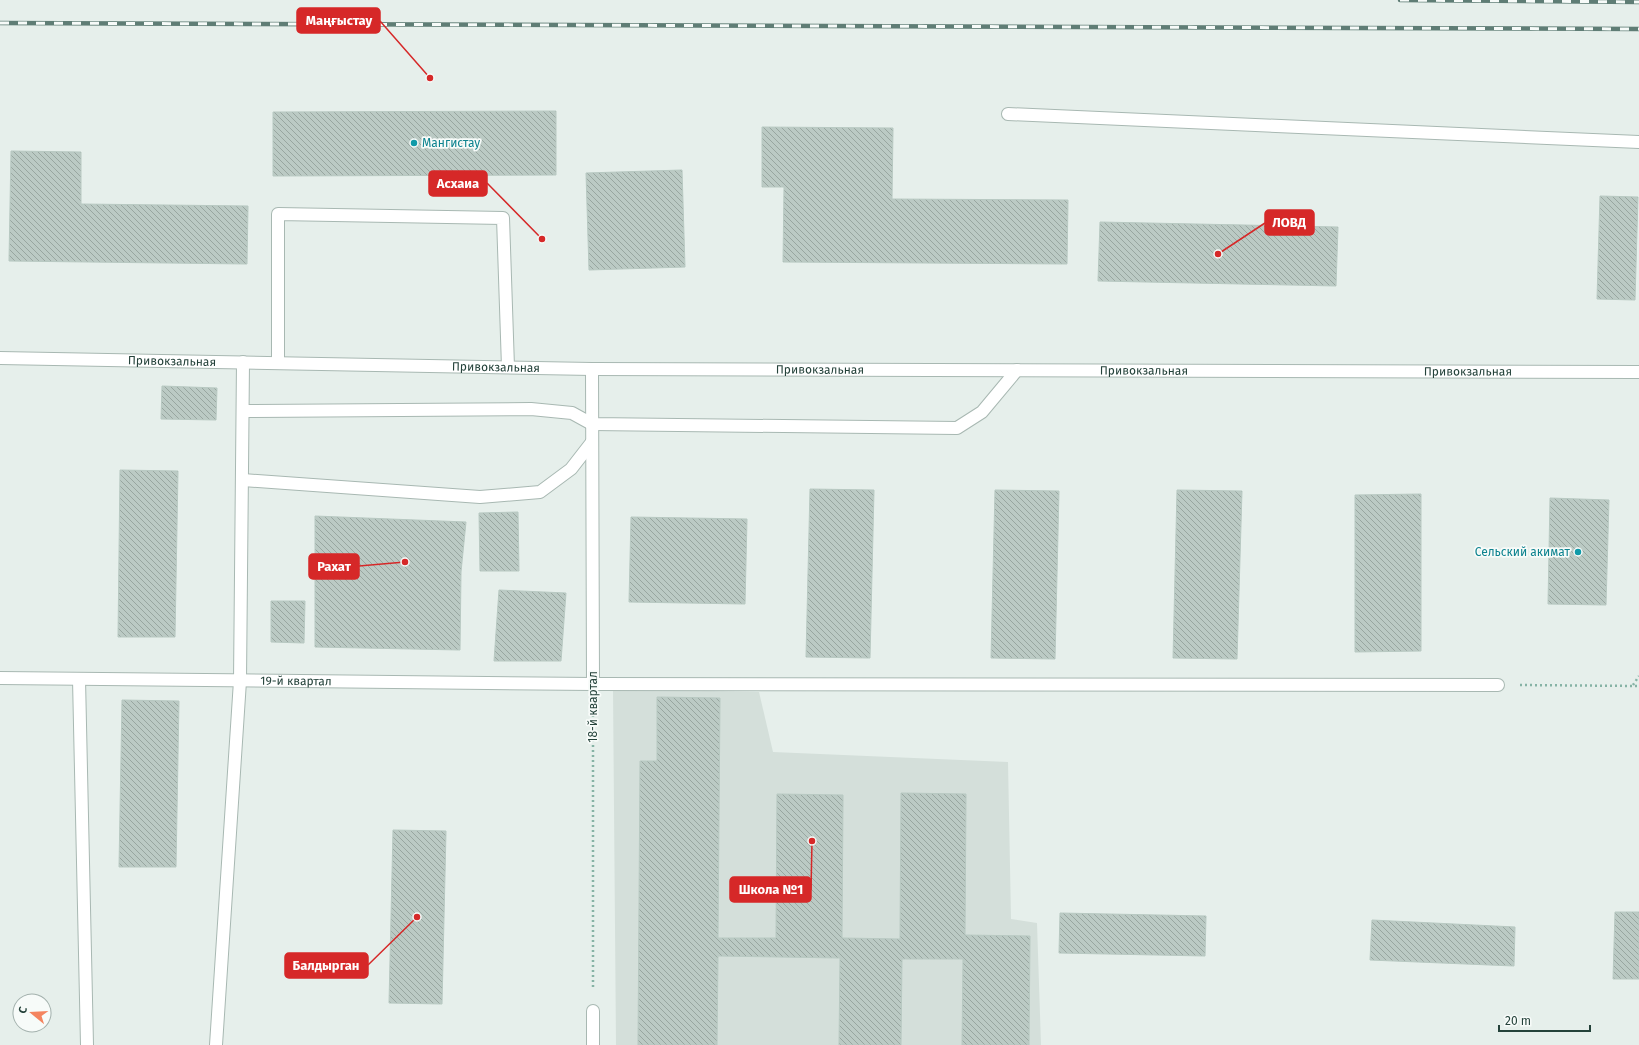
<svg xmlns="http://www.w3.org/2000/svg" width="1639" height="1045" viewBox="0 0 1639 1045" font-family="'Fira Sans',sans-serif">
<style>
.built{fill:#d4dfda}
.building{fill:url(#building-back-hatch);stroke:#b8c9c2}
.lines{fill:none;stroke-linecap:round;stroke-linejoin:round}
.minor-casing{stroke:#a8b8b2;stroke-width:14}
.path{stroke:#86b3a5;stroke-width:2.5;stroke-dasharray:2 3;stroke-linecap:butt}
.minor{stroke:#fff;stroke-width:12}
.rail-casing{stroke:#5f7d75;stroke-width:4.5}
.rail{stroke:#f7fbf9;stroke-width:3;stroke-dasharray:9;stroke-linecap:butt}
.culture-dot{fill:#0f9aa8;stroke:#f7fbf9;stroke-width:1.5}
.labels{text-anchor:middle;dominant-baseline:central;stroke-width:3.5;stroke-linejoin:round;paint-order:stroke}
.culture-label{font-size:12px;fill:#0d838f;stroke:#f7fbf9;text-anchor:start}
.street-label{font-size:12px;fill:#24423a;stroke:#f7fbf9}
.leader{fill:none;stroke:#d62828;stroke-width:1.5}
.callout-dot{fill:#d62828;stroke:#f7fbf9;stroke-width:1.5}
.callout{fill:#d62828;stroke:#d62828;stroke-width:1.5}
.callout-label{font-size:13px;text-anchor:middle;font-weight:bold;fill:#fff}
</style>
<defs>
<pattern id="building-back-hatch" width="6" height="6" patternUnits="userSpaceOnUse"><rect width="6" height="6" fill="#bbcac4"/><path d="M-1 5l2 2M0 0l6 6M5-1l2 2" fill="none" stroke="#98a6a0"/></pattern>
</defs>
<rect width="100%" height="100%" fill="#e6efeb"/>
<path class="built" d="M613,689L759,692L773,752L1008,762L1011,919L1037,923L1041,1045H616Z"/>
<g class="building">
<path d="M556,111V175L273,176V112Z"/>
<path d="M762,127L893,128L892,199L1068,200L1067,264L783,262L784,187H762Z"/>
<path d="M11,151L81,152V204L248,206L247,264L9,261Z"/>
<path d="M682,170L685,267L589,270L586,173Z"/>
<path d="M1600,196L1638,197L1635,300L1597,299Z"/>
<path d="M1100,222L1338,227L1336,286L1098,281Z"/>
<path d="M162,386L217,388L216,420L161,419Z"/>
<path d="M120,470L178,471L175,637H118Z"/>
<path d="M810,489L874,490L870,658L806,657Z"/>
<path d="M995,490L1059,491L1055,659L991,658Z"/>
<path d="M1177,490L1242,491L1237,659L1173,658Z"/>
<path d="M1421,494V651L1355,652V495Z"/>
<path d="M1550,498L1609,500L1606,605L1548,604Z"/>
<path d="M518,512L519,571H480L479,513Z"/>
<path d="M315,516L466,522L461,572L460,650L315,647Z"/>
<path d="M631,517L747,519L745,604L629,602Z"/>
<path d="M499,590L566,593L561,661H494Z"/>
<path d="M271,601H305L304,643L271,642Z"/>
<path d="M657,697L720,698L718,938H776L777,794L843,795L842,938L900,939L901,793L966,794L965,935L1030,936L1029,1045H962L963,959H902L901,1045H839L840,958L718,956L717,1045H638L640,761H657Z"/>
<path d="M122,700L179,701L176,867H119Z"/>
<path d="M393,830L446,831L442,1004L389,1003Z"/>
<path d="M1615,912H1639V979H1613Z"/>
<path d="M1060,913L1206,916L1205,956L1059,953Z"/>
<path d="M1372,920L1515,927L1514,966L1370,960Z"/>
</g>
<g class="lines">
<g class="minor-casing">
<g id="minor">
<path d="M1008,114L1639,142"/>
<path id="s1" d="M0,358L592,369L1639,372"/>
<path d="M278,363V214L503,218L508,367"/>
<path d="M592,369L593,684"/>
<path d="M243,411L531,409L572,413L592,424L957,428L982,412L1017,370"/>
<path d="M243,480L480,497L540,492L571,469L592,442"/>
<path id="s2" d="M0,678L593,684L1498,685"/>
<path d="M79,679L87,1045"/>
<path d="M593,1011V1045"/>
<path d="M216,1045L240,681L243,362"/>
</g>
</g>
<g class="path">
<path d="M1520,685L1639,686"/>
<path d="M1633,685L1639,676"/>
<path d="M593,705V990"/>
</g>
<use href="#minor" class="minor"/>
<g class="rail-casing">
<g id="rail">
<path d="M1400,0L1639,2"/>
<path d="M0,23L1639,29"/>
</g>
</g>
<use href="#rail" class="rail"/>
</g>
<g class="culture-dot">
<circle cx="414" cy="143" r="4"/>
<circle cx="1578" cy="552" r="4"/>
</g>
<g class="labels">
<g class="culture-label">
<text x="422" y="143">Мангистау</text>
<text x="1570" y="552" text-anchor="end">Сельский акимат</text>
</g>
<g class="street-label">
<text stroke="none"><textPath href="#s1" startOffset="172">Привокзальная</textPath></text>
<text stroke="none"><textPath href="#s1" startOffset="496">Привокзальная</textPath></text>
<text stroke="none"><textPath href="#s1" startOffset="820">Привокзальная</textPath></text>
<text stroke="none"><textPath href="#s1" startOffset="1144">Привокзальная</textPath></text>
<text stroke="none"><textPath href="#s1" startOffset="1468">Привокзальная</textPath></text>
<text stroke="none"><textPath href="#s2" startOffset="296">19-й квартал</textPath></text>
<text transform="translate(593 707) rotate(-90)">18-й квартал</text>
</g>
</g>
<path class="leader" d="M430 78L380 21M542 239L487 183M1218 254L1265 223M405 562L359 566M812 841L811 890M417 917L368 965"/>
<g class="callout-dot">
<circle cx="430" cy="78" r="4"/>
<circle cx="542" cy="239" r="4"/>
<circle cx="1218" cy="254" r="4"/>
<circle cx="405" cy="562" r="4"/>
<circle cx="812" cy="841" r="4"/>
<circle cx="417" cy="917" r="4"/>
</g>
<g class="callout">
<rect x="297" y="8" width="83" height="25" rx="4"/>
<rect x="429" y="171" width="58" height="25" rx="4"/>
<rect x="1265" y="210" width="49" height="25" rx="4"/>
<rect x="309" y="554" width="50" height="25" rx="4"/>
<rect x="730" y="877" width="81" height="25" rx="4"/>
<rect x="285" y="953" width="83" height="25" rx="4"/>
</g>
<g class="callout-label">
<text x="339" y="25">Маңғыстау</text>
<text x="458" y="188">Асхаиа</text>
<text x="1289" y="227">ЛОВД</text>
<text x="334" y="571">Рахат</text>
<text x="771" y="894">Школа №1</text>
<text x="326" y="970">Балдырган</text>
</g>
<g transform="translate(32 1013) rotate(288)"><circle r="19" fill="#f7fbf9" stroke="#a3b1ad"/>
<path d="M0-3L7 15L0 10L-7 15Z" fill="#f4845f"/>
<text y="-6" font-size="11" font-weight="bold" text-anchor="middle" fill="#24423a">С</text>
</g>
<path d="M1499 1025v6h91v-6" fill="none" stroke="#24423a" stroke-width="2"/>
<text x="1505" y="1025" font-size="12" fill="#24423a" stroke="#f7fbf9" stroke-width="3" paint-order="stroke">20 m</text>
</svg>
